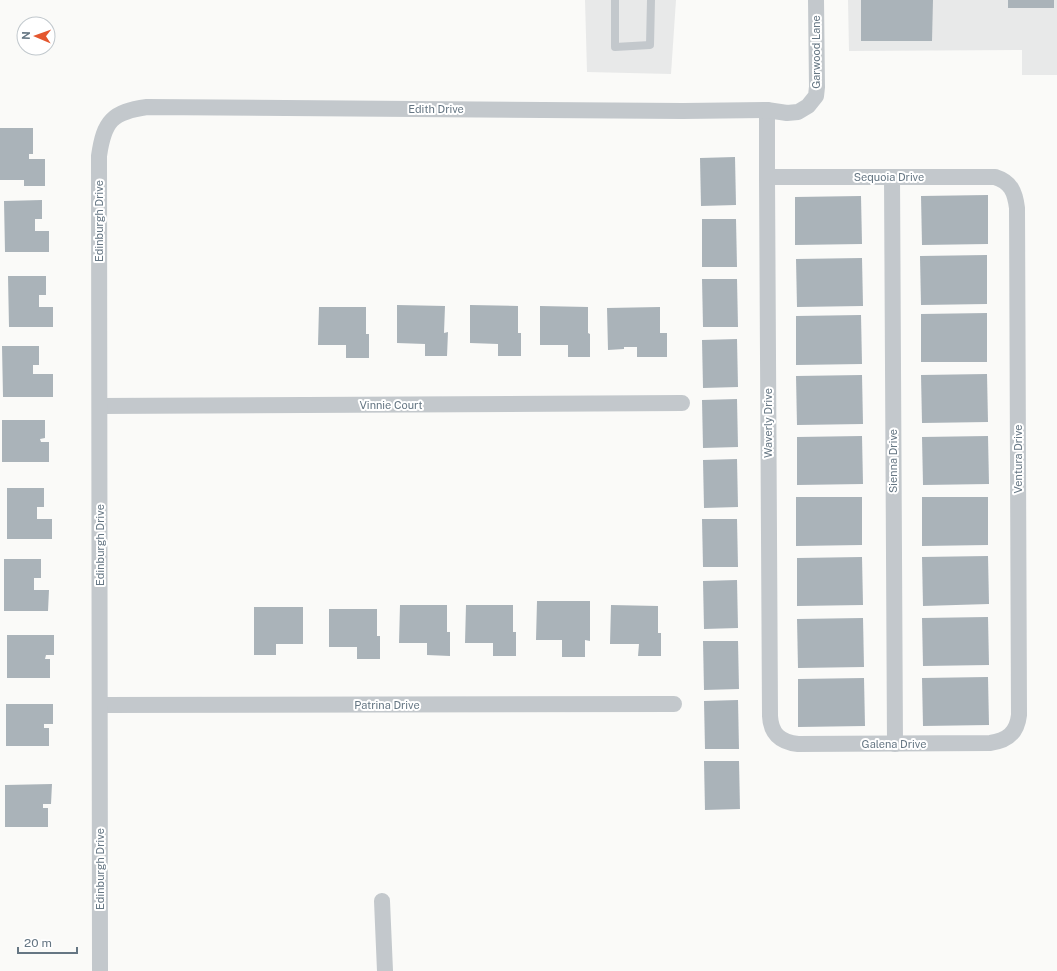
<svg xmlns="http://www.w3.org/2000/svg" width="1057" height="971" viewBox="0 0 1057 971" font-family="'Public Sans',sans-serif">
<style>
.built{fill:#e8e9e9}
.building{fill:#aab3b9}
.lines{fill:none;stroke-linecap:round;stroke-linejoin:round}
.lane{stroke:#c3c8cc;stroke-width:8}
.street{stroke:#c3c8cc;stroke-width:16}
.labels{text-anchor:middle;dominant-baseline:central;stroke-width:4;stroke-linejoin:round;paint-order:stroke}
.street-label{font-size:11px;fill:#657683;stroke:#fff}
</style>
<rect width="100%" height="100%" fill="#fafaf8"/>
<g class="built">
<path d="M585,0H676L671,74L587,72Z"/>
<path d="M848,0H1057V75H1022V50L849,51Z"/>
</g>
<g class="building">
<path d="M861,0H933L932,41H861Z"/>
<rect x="1008" y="0" width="46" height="8"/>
<path d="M0,128H33V154H29V159H45V186H24V180H0Z"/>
<path d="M735,157L736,205L701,206L700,158Z"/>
<path d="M988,195V244L922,245L921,196Z"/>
<path d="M861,196L862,244L795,245V197Z"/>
<path d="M42,200V219H35V231H49V252H5L4,201Z"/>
<path d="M702,219H736L737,267H702Z"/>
<path d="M987,255V304L921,305L920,256Z"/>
<path d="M862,258L863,306L797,307L796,259Z"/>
<path d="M8,276H46V295H39V307H53V327H9Z"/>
<path d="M702,279H737L738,327H703Z"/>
<path d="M397,305L445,306L444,333L448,332L447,356H425V344L397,343Z"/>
<path d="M470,305L518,306V333H521V356H498V344L470,343Z"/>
<path d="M540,306L588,307V333L590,334V357H568V345H540Z"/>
<path d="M319,307H366V334H369V358H346V345H318Z"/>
<path d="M660,307V333H667V357H637V347H624V349L608,350L607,308Z"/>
<path d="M987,313V362H921V314Z"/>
<path d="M861,315L862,364L796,365V316Z"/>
<path d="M737,339L738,387L703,388L702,340Z"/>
<path d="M2,346H39V365H33V374H53V397H3Z"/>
<path d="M987,374L988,422L922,423L921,375Z"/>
<path d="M862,375L863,424L797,425L796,376Z"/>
<path d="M737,399L738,447L703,448L702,400Z"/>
<path d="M2,420H45V438L40,439L41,442H49V462H2Z"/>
<path d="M862,436L863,484L797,485V437Z"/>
<path d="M988,436L989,484L923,485L922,437Z"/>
<path d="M737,459L738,507L704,508L703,460Z"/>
<path d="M7,488H44V507H37V519H52V539H7Z"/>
<path d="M796,497H862V545L796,546Z"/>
<path d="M922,497H988V545L922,546Z"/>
<path d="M702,519H737L738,567H703Z"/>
<path d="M988,556L989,604L923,606L922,557Z"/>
<path d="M862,557L863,605L797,606V558Z"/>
<path d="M4,559H41V578H34V590H49L48,611H4Z"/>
<path d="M737,580L738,628L704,629L703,581Z"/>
<path d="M537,601H590V641L585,640V657H562V640H536Z"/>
<path d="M400,605H447V632H450V656L427,655V643H399Z"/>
<path d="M466,605H513V632H516V656H493V643H465Z"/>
<path d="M611,605L658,606V633H661V656H638L639,644H610Z"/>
<path d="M254,607H303V644H276V655H254Z"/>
<path d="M329,609H377V636H380V659H357V647H329Z"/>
<path d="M988,617L989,665L923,666L922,618Z"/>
<path d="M863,618L864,667L798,668L797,619Z"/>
<path d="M7,635H54V655H46L45,659H50V678H7Z"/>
<path d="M703,641H738L739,689L704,690Z"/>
<path d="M988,677L989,725L923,726L922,678Z"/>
<path d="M864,678L865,726L798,727V679Z"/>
<path d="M738,700L739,749H705L704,701Z"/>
<path d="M6,704H53V724H44V728H49V746H6Z"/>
<path d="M704,761H739L740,809L705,810Z"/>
<path d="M52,784L51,804H43V808H48V827H5V785Z"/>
</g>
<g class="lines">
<path class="lane" d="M615,0V47L650,45L651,0"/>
<g class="street">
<path d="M767,177H995C1011,182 1015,192 1017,208L1019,715C1017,733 1007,741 990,743L798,744C780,742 771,734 770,716L767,177V110"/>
<path d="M892,177L895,744"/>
<path d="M100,406L682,403"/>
<path d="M100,705L674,704"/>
<path d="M382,901L385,971"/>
<path d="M100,971L99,156C104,121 112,112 147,107L683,111L767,110L787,113L798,112L808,106L816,96L817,87L816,0"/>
</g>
</g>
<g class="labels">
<g class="street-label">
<text transform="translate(816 52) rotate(-90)">Garwood Lane</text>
<text x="436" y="109">Edith Drive</text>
<text x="889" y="177">Sequoia Drive</text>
<text transform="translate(99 221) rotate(-90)">Edinburgh Drive</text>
<text x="391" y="405">Vinnie Court</text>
<text transform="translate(768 423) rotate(-90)">Waverly Drive</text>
<text transform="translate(1018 459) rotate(-90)">Ventura Drive</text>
<text transform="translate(893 461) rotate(-90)">Sienna Drive</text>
<text transform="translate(100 545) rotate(-90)">Edinburgh Drive</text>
<text x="387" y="705">Patrina Drive</text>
<text x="894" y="744">Galena Drive</text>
<text transform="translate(100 869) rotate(-90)">Edinburgh Drive</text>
</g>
</g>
<g transform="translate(36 36) rotate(272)"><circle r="19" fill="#ffffff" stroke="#c1c8cd"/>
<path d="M0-3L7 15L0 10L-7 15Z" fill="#e4572e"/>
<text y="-6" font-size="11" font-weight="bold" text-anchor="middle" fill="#657683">N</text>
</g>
<path d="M18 947v6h59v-6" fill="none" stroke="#657683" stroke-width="2"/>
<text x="24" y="947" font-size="12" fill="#657683" stroke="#ffffff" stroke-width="3" paint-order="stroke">20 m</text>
</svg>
